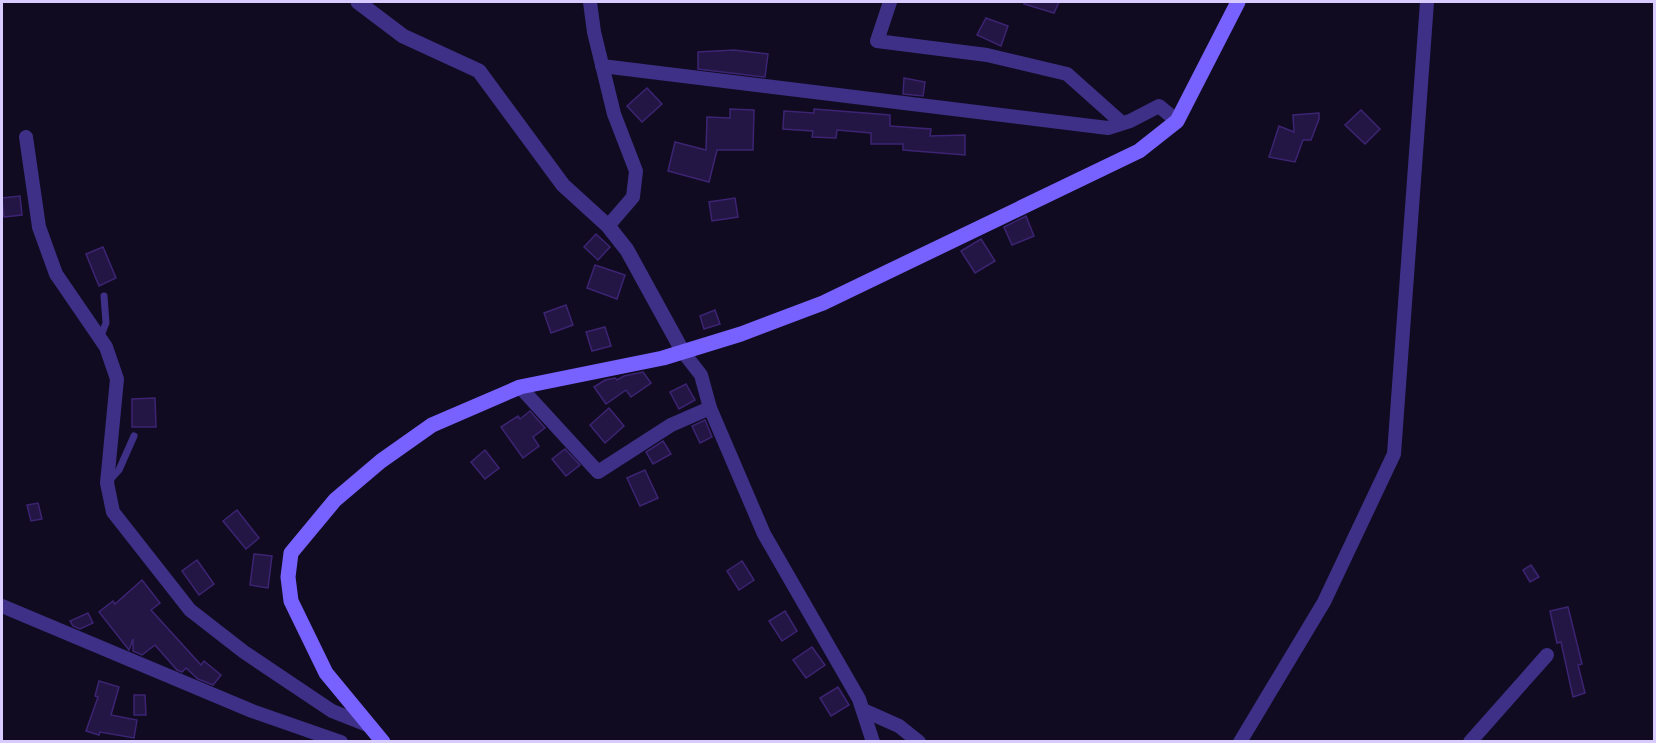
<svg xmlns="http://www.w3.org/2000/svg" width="1656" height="743" viewBox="0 0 1656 743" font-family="'Roboto Condensed',sans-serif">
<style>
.building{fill:#231544;stroke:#3c2473;stroke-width:1.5}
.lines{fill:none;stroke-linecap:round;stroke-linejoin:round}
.service{stroke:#3d3086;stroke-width:7}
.minor{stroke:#3d3086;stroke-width:14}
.tertiary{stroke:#3d3086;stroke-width:15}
.secondary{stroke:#7762ff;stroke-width:15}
</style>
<rect width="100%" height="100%" fill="#110b21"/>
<g class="building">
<path d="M1024,2H1059L1054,13L1024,4Z"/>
<path d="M986,18L1008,26L1001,46L977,35Z"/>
<path d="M734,50L768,54L765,77L698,69V52Z"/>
<path d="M904,78L925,82L923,96L903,94Z"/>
<path d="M647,88L662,104L642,122L627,106Z"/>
<path d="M730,109L754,110L753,150H717L709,182L668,171L675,142L706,150L707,117L730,118Z"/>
<path d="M814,109L890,115V126L931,129L930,136L965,135V155L903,150V144H871V133L837,130L836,138L812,137L813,131L783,129L784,111L814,113Z"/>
<path d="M1361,110L1380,129L1365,144L1345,125Z"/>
<path d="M1319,113V119L1311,140H1303L1295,162L1269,157L1279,126L1294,132L1293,115Z"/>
<path d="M20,196L22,215L4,217L2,198Z"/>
<path d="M735,198L738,217L712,221L709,202Z"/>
<path d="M1026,216L1034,236L1012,245L1004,227Z"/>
<path d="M596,234L610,247L598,260L584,247Z"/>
<path d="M981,239L995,261L975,273L961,251Z"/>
<path d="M103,247L116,278L99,286L86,254Z"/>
<path d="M595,265L625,275L617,299L587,288Z"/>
<path d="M566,305L573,325L551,333L544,313Z"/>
<path d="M715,310L720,324L704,329L700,316Z"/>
<path d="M605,327L611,346L592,351L586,332Z"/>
<path d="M643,372L651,383L631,397L626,390L606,404L594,387L605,380L615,378L617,380L624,376Z"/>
<path d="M686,384L695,400L679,409L670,392Z"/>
<path d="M155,398L156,427H132V399Z"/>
<path d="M609,408L624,426L605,443L590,425Z"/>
<path d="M530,411L545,428L533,437L539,446L523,458L501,427L518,416L520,419Z"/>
<path d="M705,420L712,437L700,443L692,426Z"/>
<path d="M663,441L671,454L653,464L646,452Z"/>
<path d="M565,449L580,465L566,476L552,459Z"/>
<path d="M485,450L499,468L485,479L471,462Z"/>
<path d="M645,470L658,498L640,506L627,478Z"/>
<path d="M38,503L42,519L31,521L27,505Z"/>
<path d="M237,510L259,538L246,549L223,521Z"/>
<path d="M254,554L272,556L268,588L250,585Z"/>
<path d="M197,560L214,584L199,595L182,571Z"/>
<path d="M742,561L754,580L739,590L727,571Z"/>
<path d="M1531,565L1539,577L1530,582L1523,570Z"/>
<path d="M142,580L160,603L151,610L201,665L204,661L221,675L213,685L198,679L186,668L182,672L177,670L155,645L142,655L133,651V639L129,650L99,612L113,601L115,604Z"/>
<path d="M1568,607L1582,664L1578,665L1585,693L1573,697L1561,642L1557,643L1550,611Z"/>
<path d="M785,611L797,631L782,641L769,621Z"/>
<path d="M88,613L93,623L80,629L73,626L70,621Z"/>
<path d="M812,647L825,665L806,678L793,660Z"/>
<path d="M99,681L119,687L111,715L137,720L134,738L100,732L99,735L86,731L98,697L95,696Z"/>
<path d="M838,687L849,705L831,716L820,698Z"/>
<path d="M134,695H145L146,715H134Z"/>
</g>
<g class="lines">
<g class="service">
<path d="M100,338L106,323L104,296"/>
<path d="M109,481L119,470L134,436"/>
</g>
<g class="minor">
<path d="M590,2L594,32L614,114L636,171L633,197L608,226"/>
<path d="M890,2L877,41L987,55L1067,74L1122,123"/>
<path d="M602,66L1108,128L1130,121L1159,106L1177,121"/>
<path d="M26,137L39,227L56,274L106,347L117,379L107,483L113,512L190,610L244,652L332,711L370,726"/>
<path d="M683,352L701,375L710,408L764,534L859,699L873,742"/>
<path d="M520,387L598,472L671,425L710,408"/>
<path d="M2,606L252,711L341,742"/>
<path d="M863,710L899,726L919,742"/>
<path d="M1240,742L1324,602L1394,454L1427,2"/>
<path d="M1470,742L1547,655"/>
</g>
<path class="tertiary" d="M358,2L403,36L479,71L563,185L608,226L627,250L683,352"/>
<path class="secondary" d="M383,742L326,673L291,601L288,577L291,553L335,500L381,461L432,425L520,387L663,358L741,334L823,303L1139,151L1177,121L1238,2"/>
</g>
<rect width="1656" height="743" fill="none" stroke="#d7cbff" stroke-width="6"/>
</svg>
